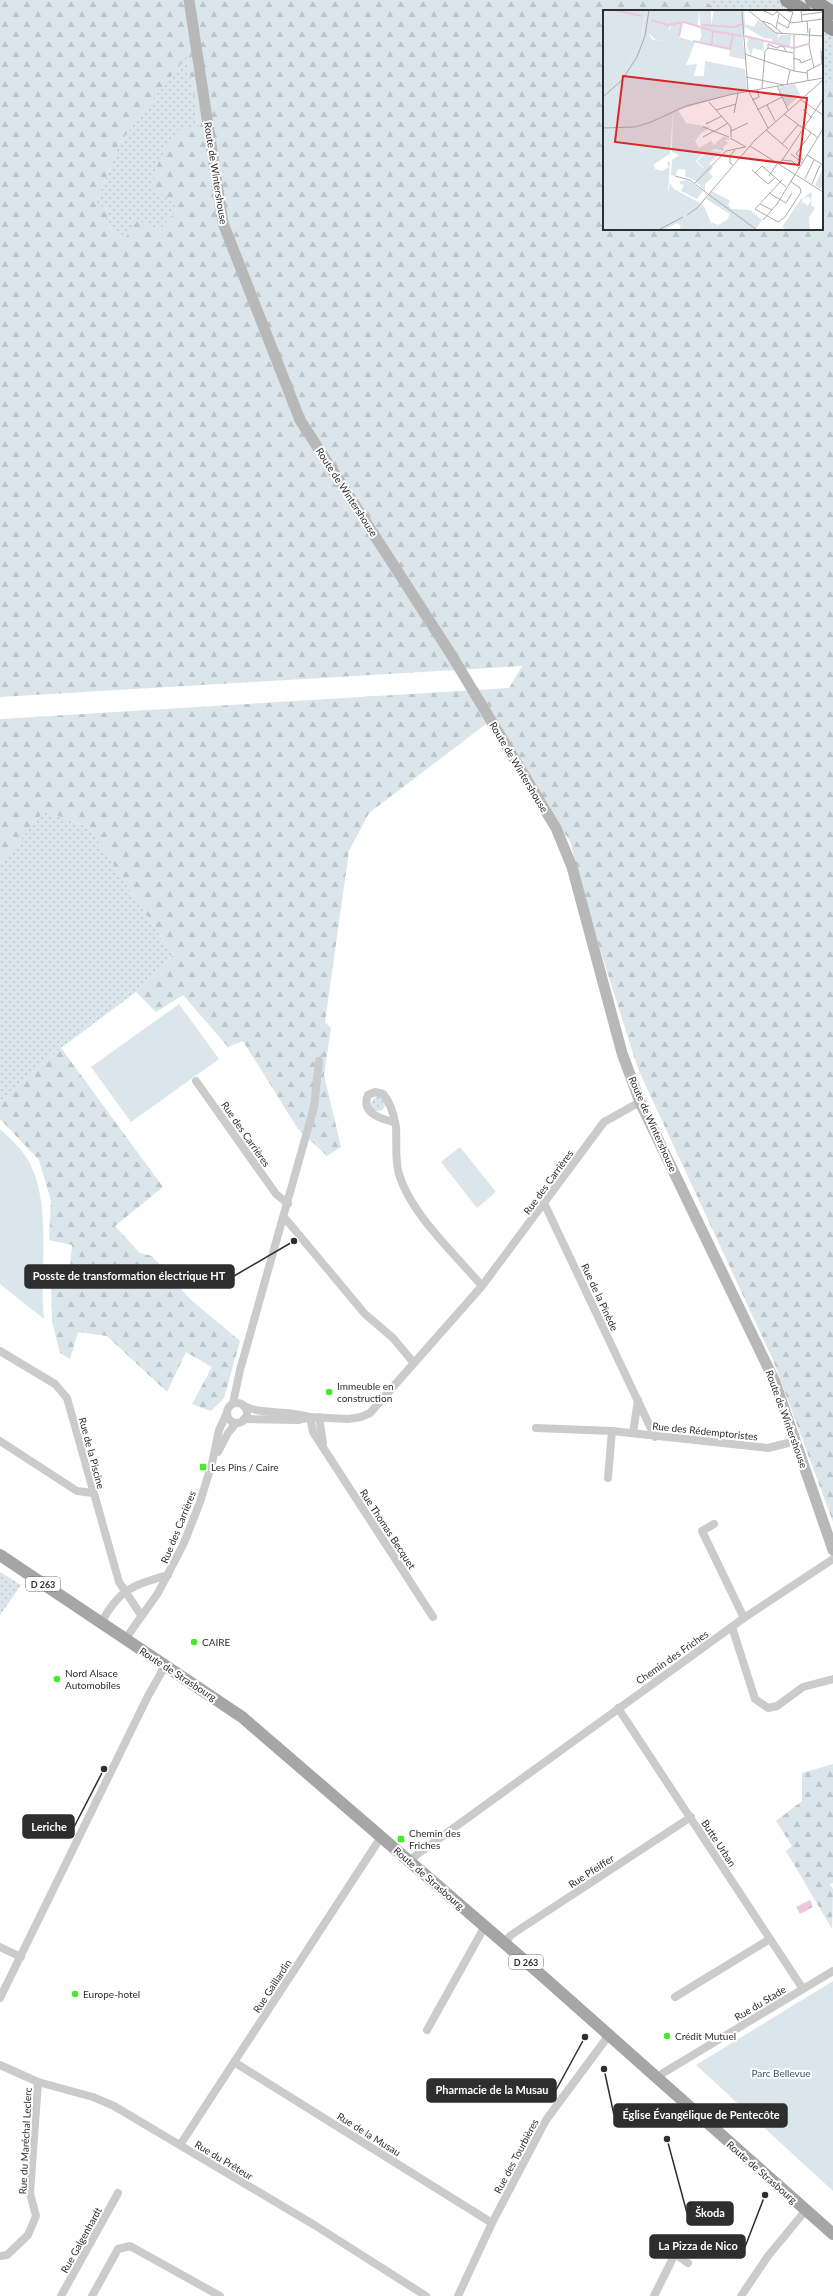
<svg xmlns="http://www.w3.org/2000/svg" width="833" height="2296" viewBox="0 0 833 2296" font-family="Lato,sans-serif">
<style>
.grass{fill:url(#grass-dots)}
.forest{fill:url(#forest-firs);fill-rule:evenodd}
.park{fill:#dbe5ec}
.water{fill:url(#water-ripples)}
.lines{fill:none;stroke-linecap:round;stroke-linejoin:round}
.street{stroke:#cbcbcb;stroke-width:8}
.secondary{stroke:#b8b8b8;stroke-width:11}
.primary{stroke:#a6a6a6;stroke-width:12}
.highway{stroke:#959595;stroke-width:14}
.poi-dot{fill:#42ec29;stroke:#fff;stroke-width:1.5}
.labels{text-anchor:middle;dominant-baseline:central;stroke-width:4;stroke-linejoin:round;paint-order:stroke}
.shield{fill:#fff;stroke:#6d6d6d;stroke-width:1}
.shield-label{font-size:9px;font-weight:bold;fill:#2e2e2e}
.street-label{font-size:10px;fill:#2e2e2e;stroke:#fff}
.poi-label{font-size:10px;fill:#2e2e2e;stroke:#fff;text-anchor:start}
.park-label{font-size:10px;fill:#39546c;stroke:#fff}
.inset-river{fill:none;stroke:#edc6e0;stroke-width:2}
.inset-road{fill:none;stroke:#ababab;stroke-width:1}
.view{fill:#d62828;fill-opacity:0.15;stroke:#d62828;stroke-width:2}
.inset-edge{fill:none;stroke:#2e2e2e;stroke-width:2}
.leader{fill:none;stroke:#2e2e2e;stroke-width:1.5}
.callout-dot{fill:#2e2e2e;stroke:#fff;stroke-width:1.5}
.callout{fill:#2e2e2e;stroke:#2e2e2e;stroke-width:1.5}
.callout-label{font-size:11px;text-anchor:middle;font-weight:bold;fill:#fff}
</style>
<defs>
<pattern id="grass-dots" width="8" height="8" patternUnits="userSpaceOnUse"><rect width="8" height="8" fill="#dbe5ec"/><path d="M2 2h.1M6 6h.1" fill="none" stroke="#bcc5cb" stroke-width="1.8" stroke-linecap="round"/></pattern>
<pattern id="forest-firs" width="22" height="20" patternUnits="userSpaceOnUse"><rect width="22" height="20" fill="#dbe5ec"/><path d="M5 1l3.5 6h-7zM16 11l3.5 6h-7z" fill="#bcc5cb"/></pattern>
<pattern id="water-ripples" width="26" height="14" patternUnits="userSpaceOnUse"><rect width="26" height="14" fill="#edc6e0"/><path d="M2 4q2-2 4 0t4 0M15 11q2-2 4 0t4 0" fill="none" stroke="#ccaac0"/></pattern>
</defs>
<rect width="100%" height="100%" fill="#fff"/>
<g class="grass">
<path d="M704,0H833V87L822,80V11H718Z"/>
<path d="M187,55L199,129L180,208L159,230L126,238L104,225L96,203L120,142Z"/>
<path d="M44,811L89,827L173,955L136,992L61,1048L0,1102V864Z"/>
<circle cx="378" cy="1104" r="7"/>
<path d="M0,1572L21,1585L0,1615Z"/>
</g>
<g class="forest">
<path d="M0,0H704L718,11H604V229H822V80L833,87V1522L773,1360L638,1069L582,892L570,841L486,724L369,813L349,851L325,1022L331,1028L324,1075L341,1147L327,1156L298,1129L243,1041L228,1047L183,995L156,1012L136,992L173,955L89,827L44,811L0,864V719L509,688L522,666L0,697ZM187,56L199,129H179L159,160L152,186L179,208L159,230L135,219L126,238L104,225L109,210L96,203L120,142Z"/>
<path d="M61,1048L163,1187L115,1226L140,1253L152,1256L190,1299L240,1341L224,1398L211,1411L192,1404L212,1367L186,1352L167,1392L107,1336L78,1332L70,1359L60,1353L52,1322L51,1280L69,1278L72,1245L49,1240L51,1201L39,1160L0,1119V1102Z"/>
<path d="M833,1764V1883L830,1884L833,1889L832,1929L786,1851L792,1846L776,1821L802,1801V1773Z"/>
</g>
<g class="park">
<path d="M179,1004L219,1059L131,1122L91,1067Z"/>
<path d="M0,1129C11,1139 24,1151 30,1164C52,1206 39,1271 44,1319L0,1284Z"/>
<path d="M460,1147L496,1192L477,1208L441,1162Z"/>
<path d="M833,1981V2191L696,2065Z"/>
</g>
<path class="water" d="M810,1900L813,1907L800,1914L796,1907Z"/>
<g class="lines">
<g class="street">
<path d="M196,1081L276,1194L288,1204"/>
<path d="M395,1122C383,1120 360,1113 368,1095L375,1092L383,1094C391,1103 394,1115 396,1127C397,1141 395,1156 398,1170C408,1212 455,1254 482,1286"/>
<path d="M544,1203L655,1437"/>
<path d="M284,1217L365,1314L393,1338L413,1362"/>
<path d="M0,1351L55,1384L67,1398L119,1582L141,1615"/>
<circle cx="237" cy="1413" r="10"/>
<path d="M233,1403L240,1370L314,1107L319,1061"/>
<path d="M244,1406C262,1415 288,1410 310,1417"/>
<path d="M310,1417L313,1432L433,1617"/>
<path d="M319,1417L323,1443"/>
<path d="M244,1419L298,1420L310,1417L348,1419L361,1417L370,1413L482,1286L604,1122L640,1102"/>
<path d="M536,1428L612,1431L768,1448L796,1441"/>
<path d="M633,1433L638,1400"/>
<path d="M0,1441L77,1491L93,1493"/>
<path d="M218,1452L228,1433L236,1423"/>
<path d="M608,1478L612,1431"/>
<path d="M714,1524L702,1531L744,1618"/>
<path d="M101,1623C120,1588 132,1586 168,1575"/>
<path d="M732,1627L755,1699L768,1708L777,1706L803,1687L833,1679"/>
<path d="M126,1638L158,1593L184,1543L200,1502L212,1463L219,1430L227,1413"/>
<path d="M618,1708L803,1989"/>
<path d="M408,1861L744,1618L833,1559"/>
<path d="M504,1943L511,1935L691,1817"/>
<path d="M0,1947L21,1957"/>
<path d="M675,1997L770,1939"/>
<path d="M0,1998L148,1696L165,1666"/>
<path d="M427,2030L485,1926"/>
<path d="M234,2062L492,2223"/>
<path d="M0,2065L38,2082L93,2097L114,2106L316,2226L426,2296"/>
<path d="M657,2079L663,2073L833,1971"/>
<path d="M180,2145L381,1837"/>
<path d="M0,2256L7,2255L28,2235L36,2216L30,2193L38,2082"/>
<path d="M61,2296L118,2193"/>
<path d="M92,2296L118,2249L130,2246L220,2296"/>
<path d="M458,2296L492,2223L546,2120L609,2035"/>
<path d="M654,2296L675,2254L688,2263"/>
<path d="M741,2296L768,2256L806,2210"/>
</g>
<path class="secondary" d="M189,0L223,223L300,420L449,651L556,828L572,867L622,1053L640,1102L775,1382L833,1550"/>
<path class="primary" d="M0,1555L242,1717L539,1973L833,2234"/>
<g class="highway">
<path d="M787,0L804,11"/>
<path d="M812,0L833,13"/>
<path d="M822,22L833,29"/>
</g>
</g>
<g class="poi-dot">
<circle cx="329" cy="1392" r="4"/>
<rect x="199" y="1463" width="8" height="8" rx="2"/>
<circle cx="194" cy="1642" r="4"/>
<circle cx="57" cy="1679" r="4"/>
<rect x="397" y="1835" width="8" height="8" rx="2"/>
<circle cx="75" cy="1994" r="4"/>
<circle cx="667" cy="2036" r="4"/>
</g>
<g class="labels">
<g class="shield">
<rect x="26" y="1577" width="34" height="14" rx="3"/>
<rect x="509" y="1955" width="34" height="14" rx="3"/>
</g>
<g class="shield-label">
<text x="43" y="1584">D 263</text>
<text x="526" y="1962">D 263</text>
</g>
<g class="street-label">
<text transform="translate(216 173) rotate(81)">Route de Wintershouse</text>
<text transform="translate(347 492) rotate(57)">Route de Wintershouse</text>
<text transform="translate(519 767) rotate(59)">Route de Wintershouse</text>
<text transform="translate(653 1124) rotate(66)">Route de Wintershouse</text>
<text transform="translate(246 1134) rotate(55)">Rue des Carrières</text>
<text transform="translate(548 1182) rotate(-54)">Rue des Carrières</text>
<text transform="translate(600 1297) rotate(65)">Rue de la Pinède</text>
<text transform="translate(787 1419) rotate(70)">Route de Wintershouse</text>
<text transform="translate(705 1431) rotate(6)">Rue des Rédemptoristes</text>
<text transform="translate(92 1453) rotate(75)">Rue de la Piscine</text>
<text transform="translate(178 1527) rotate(-68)">Rue des Carrières</text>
<text transform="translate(388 1529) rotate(57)">Rue Thomas Becquet</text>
<text transform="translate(672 1657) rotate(-35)">Chemin des Friches</text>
<text transform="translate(178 1674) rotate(33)">Route de Strasbourg</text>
<text transform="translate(719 1843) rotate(57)">Butte Urban</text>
<text transform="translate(591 1871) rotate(-33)">Rue Pfeiffer</text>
<text transform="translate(429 1878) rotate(41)">Route de Strasbourg</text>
<text transform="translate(272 1986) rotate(-57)">Rue Gaillardin</text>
<text transform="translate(760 2003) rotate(-31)">Rue du Stade</text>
<text transform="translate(369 2134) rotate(32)">Rue de la Musau</text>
<text transform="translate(25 2141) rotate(-87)">Rue du Maréchal Leclerc</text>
<text transform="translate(516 2156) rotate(-62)">Rue des Tourbières</text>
<text transform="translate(224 2160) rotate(31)">Rue du Prêteur</text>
<text transform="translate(762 2172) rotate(41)">Route de Strasbourg</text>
<text transform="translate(81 2240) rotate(-61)">Rue Galgenhardt</text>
</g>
<g class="poi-label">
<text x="337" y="1386">Immeuble en<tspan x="337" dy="12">construction</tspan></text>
<text x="211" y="1467">Les Pins / Caire</text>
<text x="202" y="1642">CAIRE</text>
<text x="65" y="1673">Nord Alsace<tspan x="65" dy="12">Automobiles</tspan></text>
<text x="409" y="1833">Chemin des<tspan x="409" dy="12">Friches</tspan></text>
<text x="83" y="1994">Europe-hotel</text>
<text x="675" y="2036">Crédit Mutuel</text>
</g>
<g class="park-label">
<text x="781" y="2073">Parc Bellevue</text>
</g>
</g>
<g transform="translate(603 10)">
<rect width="220" height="220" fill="#fff"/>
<path d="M43,0H96L95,16L81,11L68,15L60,29L54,31L46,24L42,45L29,65L15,79L10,73L23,57L35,36L39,24ZM100,0H108V16L111,0H141L142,14L151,17L155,10L175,24V29L177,25H188L187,37L169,32V29L161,28L142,17L141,26L144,28L140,26V32L143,50L126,46L127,39L109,34V32L108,34L96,32L101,19L110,23L109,32L111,30L112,21L99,17ZM145,27L160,30L161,41L150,38L148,46L144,36ZM90,128L100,144L92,152L77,137ZM219,160L220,174L218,179L212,175ZM209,182L208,195L212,198L206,207L207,220H185L179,217L198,189L200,187L198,196L200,192L205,196L208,190L205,186L202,189V186ZM97,193L101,196L111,220H96L101,216L89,208L79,220H76L78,216L74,213L61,220H53L92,198Z" fill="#dbe5ec"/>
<path d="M0,0H43L37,32L23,57L10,73L15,79L29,65L41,45L45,24L50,30L56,31L60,29V19L67,20L68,15L76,12H79L76,27L92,32L83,55L94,54L91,66H101L102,51L142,59L144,80L75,100L83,113L107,117L98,123L92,131L90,128L77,137L100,158L106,153L110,158L106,162L110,167L102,174V181L93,171L82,166L83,160L75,159L72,166L68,165L69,150L76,145L69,142L70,97L67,144L51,154L52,159L59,161L66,157L64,153L67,151L65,185L67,173L71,179L97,193L92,198L53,220H0ZM96,0H100L99,17L112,22L109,34L110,23L101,19L100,25L98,24ZM48,10L57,13H54L50,23L45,22ZM121,126L127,129L122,130L125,133L120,137L121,141L112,139L100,144L96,138L108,131L111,135ZM109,181L127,191L125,195L129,199L147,200L159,210L152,220H111L108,212L115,215L124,210L127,204L103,189ZM94,200L100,206L101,216L96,220H79Z" fill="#dbe5ec"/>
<path d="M192,74L197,85L184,97L175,77ZM105,141L118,142L101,158L94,151ZM85,170L100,181L94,189L78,181L81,175L77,174V171Z" fill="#dbe5ec"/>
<path class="inset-river" d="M10,0L39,6M48,10L65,15L81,12L110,21L139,26M99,15L132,17L139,14M76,26L79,12M142,26L190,38M90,31L127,39L130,25M109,34L110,22M191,38L205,34"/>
<path class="inset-road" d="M145,0L173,23L220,26M159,0L170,5L176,0M172,0L188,13L220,9M198,0L199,12M139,2L145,80L165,118M198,5L220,2M159,11L168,14L179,23M204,11L205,23M174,12L185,18L190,2L180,0M173,18L176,4M207,18L206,35L211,58M165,38V34L174,38L177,36L181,37L183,42M165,38L190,43M218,41L219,54M142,44L191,61L204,63M190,48L197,50L198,53L208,49M191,61V25M143,67L181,75M205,71L204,61L220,53M184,74L187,60M174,76L185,100M159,78L162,41L165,38M0,87L19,70L34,47L42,26L46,0M197,89L220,105M149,90L156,87L154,79M106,92L128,117V127M164,95L172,111M200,99L209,108M113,100L133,94M154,100L179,87M131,103L135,83M181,104L201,119M105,112L103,114L119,106M100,117L126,127M0,118L32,117L48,112L83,96L130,84L220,68M202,118L215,128M163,120L185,139M112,121L125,113M128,121L145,113M100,127L111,121M127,128L143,137M179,134L195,115M147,136L220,182M188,144L200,153M204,145L220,155M179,150L189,151L196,158M201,151L193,144L208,123M130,155L127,153V146L132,140M176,155L220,89M149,160L165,174L172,168M152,163L159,156L183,177M72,166L87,170L105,184M166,166L174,154M202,169L211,150M179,170L152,199L175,212L182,207L198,182L197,178L187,171M92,173L123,141L142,137M209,174L217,155M166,183L183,193L189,183M105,184L154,220M157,194L169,200M84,205L94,198L152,130L220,70M160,210L174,194L220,119M55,220L80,207"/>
<path class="view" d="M20,66L204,88L196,155L12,132Z"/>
<rect width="220" height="220" class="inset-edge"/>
</g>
<path class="leader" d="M294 1241L234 1276M104 1769L74 1827M585 2037L556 2090M604 2069L614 2115M667 2139L687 2213M765 2195L745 2247"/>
<g class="callout-dot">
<circle cx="294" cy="1241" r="4"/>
<circle cx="104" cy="1769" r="4"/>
<circle cx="585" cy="2037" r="4"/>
<circle cx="604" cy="2069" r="4"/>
<circle cx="667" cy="2139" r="4"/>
<circle cx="765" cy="2195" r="4"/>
</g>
<g class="callout">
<rect x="25" y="1265" width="209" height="23" rx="4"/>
<rect x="23" y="1815" width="51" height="23" rx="4"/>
<rect x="427" y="2079" width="129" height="23" rx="4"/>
<rect x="614" y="2104" width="173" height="23" rx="4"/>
<rect x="687" y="2202" width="46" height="23" rx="4"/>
<rect x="650" y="2235" width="95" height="23" rx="4"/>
</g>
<g class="callout-label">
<text x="129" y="1280">Posste de transformation électrique HT</text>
<text x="49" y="1831">Leriche</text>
<text x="492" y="2094">Pharmacie de la Musau</text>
<text x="701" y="2119">Église Évangélique de Pentecôte</text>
<text x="710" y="2217">Škoda</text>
<text x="698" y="2250">La Pizza de Nico</text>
</g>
</svg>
